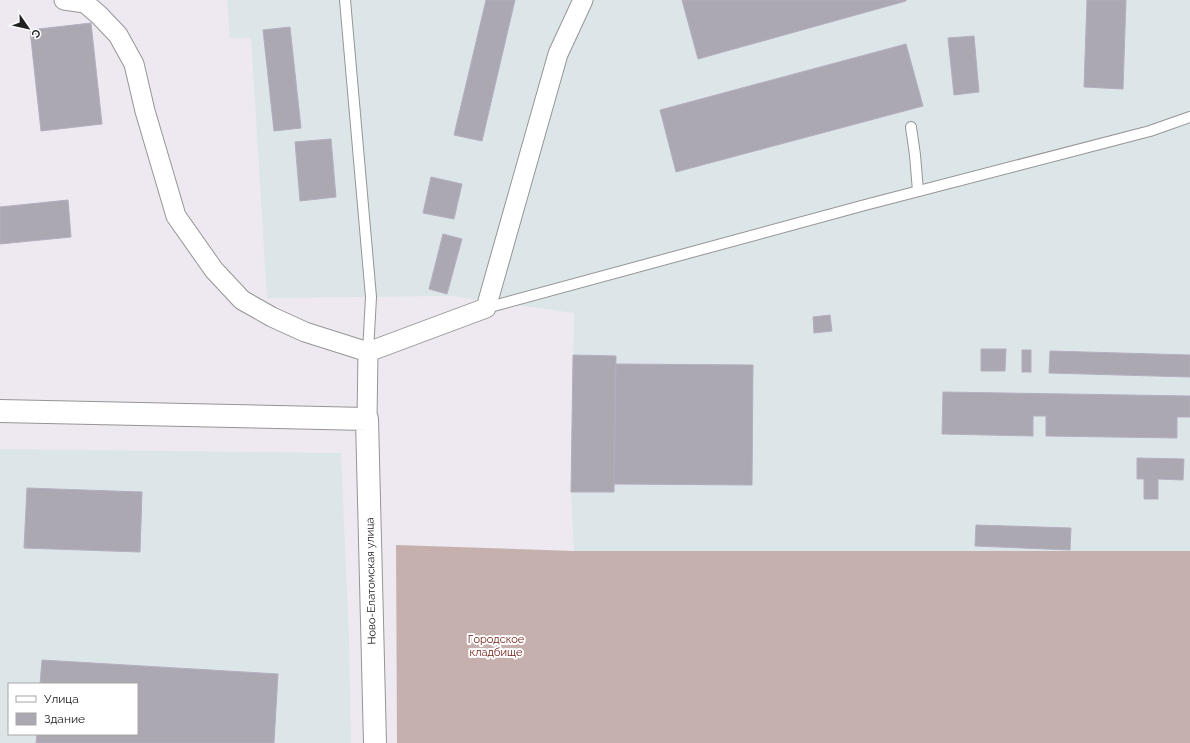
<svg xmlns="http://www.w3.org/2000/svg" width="1190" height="743" viewBox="0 0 1190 743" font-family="Raleway,sans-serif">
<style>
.industrial{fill:#dce6e8;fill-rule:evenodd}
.cemetery{fill:#c6b0ad}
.building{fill:#aca8b2;stroke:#b5adc0}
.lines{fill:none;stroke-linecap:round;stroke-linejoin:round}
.service-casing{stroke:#959595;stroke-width:12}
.minor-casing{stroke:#959595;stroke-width:21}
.tertiary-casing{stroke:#959595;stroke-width:24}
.service{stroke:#fff;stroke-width:10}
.minor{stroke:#fff;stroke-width:19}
.tertiary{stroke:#fff;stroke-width:22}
.labels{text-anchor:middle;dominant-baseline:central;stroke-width:4;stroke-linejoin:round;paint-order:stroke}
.street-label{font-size:11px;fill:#212121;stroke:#fff}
.park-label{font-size:11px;fill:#74201a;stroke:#fff}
</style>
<rect width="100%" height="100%" fill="#eee9f0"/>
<g class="industrial">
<path d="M227,0H1190V551H574L571,492L574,313L451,296L267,298L251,38H230Z"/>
<path d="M0,449L341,453L349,637L351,743H0ZM9,684H137V734H9Z"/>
</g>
<path class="cemetery" d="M396,545L574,551H1190V743H397Z"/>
<g class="building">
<path d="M486,0H515L482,141L454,135Z"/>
<path d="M682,0H906V1L698,59Z"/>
<path d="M1087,0H1126L1123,89L1084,87Z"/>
<path d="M91,23L102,124L41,131L30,30Z"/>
<path d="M290,27L301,128L274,131L263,30Z"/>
<path d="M974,36L979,92L954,95L948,38Z"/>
<path d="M906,44L923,106L676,172L660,110Z"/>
<path d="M331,139L336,197L300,201L295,142Z"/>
<path d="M431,177L462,184L454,219L423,213Z"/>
<path d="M68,200L71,237L0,244V207Z"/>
<path d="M443,234L462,239L447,294L429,289Z"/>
<path d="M830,315L832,331L814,333L813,317Z"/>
<path d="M981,349H1006L1005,371H981Z"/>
<rect x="1022" y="350" width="9" height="22"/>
<path d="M1050,351L1190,355V377L1049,373Z"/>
<path d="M573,355L616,356L614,492H571Z"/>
<path d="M616,364L753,365L752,485L614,484Z"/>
<path d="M943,392L1190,396V417H1177V438L1046,436V416H1033V436L942,434Z"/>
<path d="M1137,458L1184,459L1183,480L1158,479V499H1144V479H1137Z"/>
<path d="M27,488L142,492L140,552L24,548Z"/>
<path d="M976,525L1071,528L1070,550L975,546Z"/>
<path d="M42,660L278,674L274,743H36L37,734H137V684H40Z"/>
</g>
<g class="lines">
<g class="service-casing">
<g id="service">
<path d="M345,0L371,297L368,352"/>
<path d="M911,127L915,155L918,191"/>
<path d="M486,308L865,205L1150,131L1190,117"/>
</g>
</g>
<g class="minor-casing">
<g id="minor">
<path d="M64,0L85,3L99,15L118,35L134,64L145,111L176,216L214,270L242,300L272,317L305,332L368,352"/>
<path d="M367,419L368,352L486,308L558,54L583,0"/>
</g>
</g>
<g class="tertiary-casing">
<path id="tertiary" d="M0,411L367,419L375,743"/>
</g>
<use href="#service" class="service"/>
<use href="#minor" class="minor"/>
<use href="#tertiary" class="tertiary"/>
</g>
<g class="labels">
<g class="street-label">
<text transform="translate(371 581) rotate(-91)">Ново-Елатомская улица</text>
</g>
<g class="park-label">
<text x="496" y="639">Городское<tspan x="496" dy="13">кладбище</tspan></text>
</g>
</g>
<rect x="8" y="683" width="130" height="52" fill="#ffffff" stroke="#a6a6a6"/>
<rect x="16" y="696" width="20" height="6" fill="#ffffff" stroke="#a6a6a6"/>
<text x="44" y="703" font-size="12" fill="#212121">Улица</text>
<rect x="16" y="713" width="20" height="12" fill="#aca8b2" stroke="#a6a6a6"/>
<text x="44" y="723" font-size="12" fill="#212121">Здание</text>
<g transform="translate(28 28) rotate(124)" stroke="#ffffff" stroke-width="3" paint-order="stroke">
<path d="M0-3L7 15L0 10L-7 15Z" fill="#212121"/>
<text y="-6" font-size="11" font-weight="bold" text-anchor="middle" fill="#212121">С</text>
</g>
</svg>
